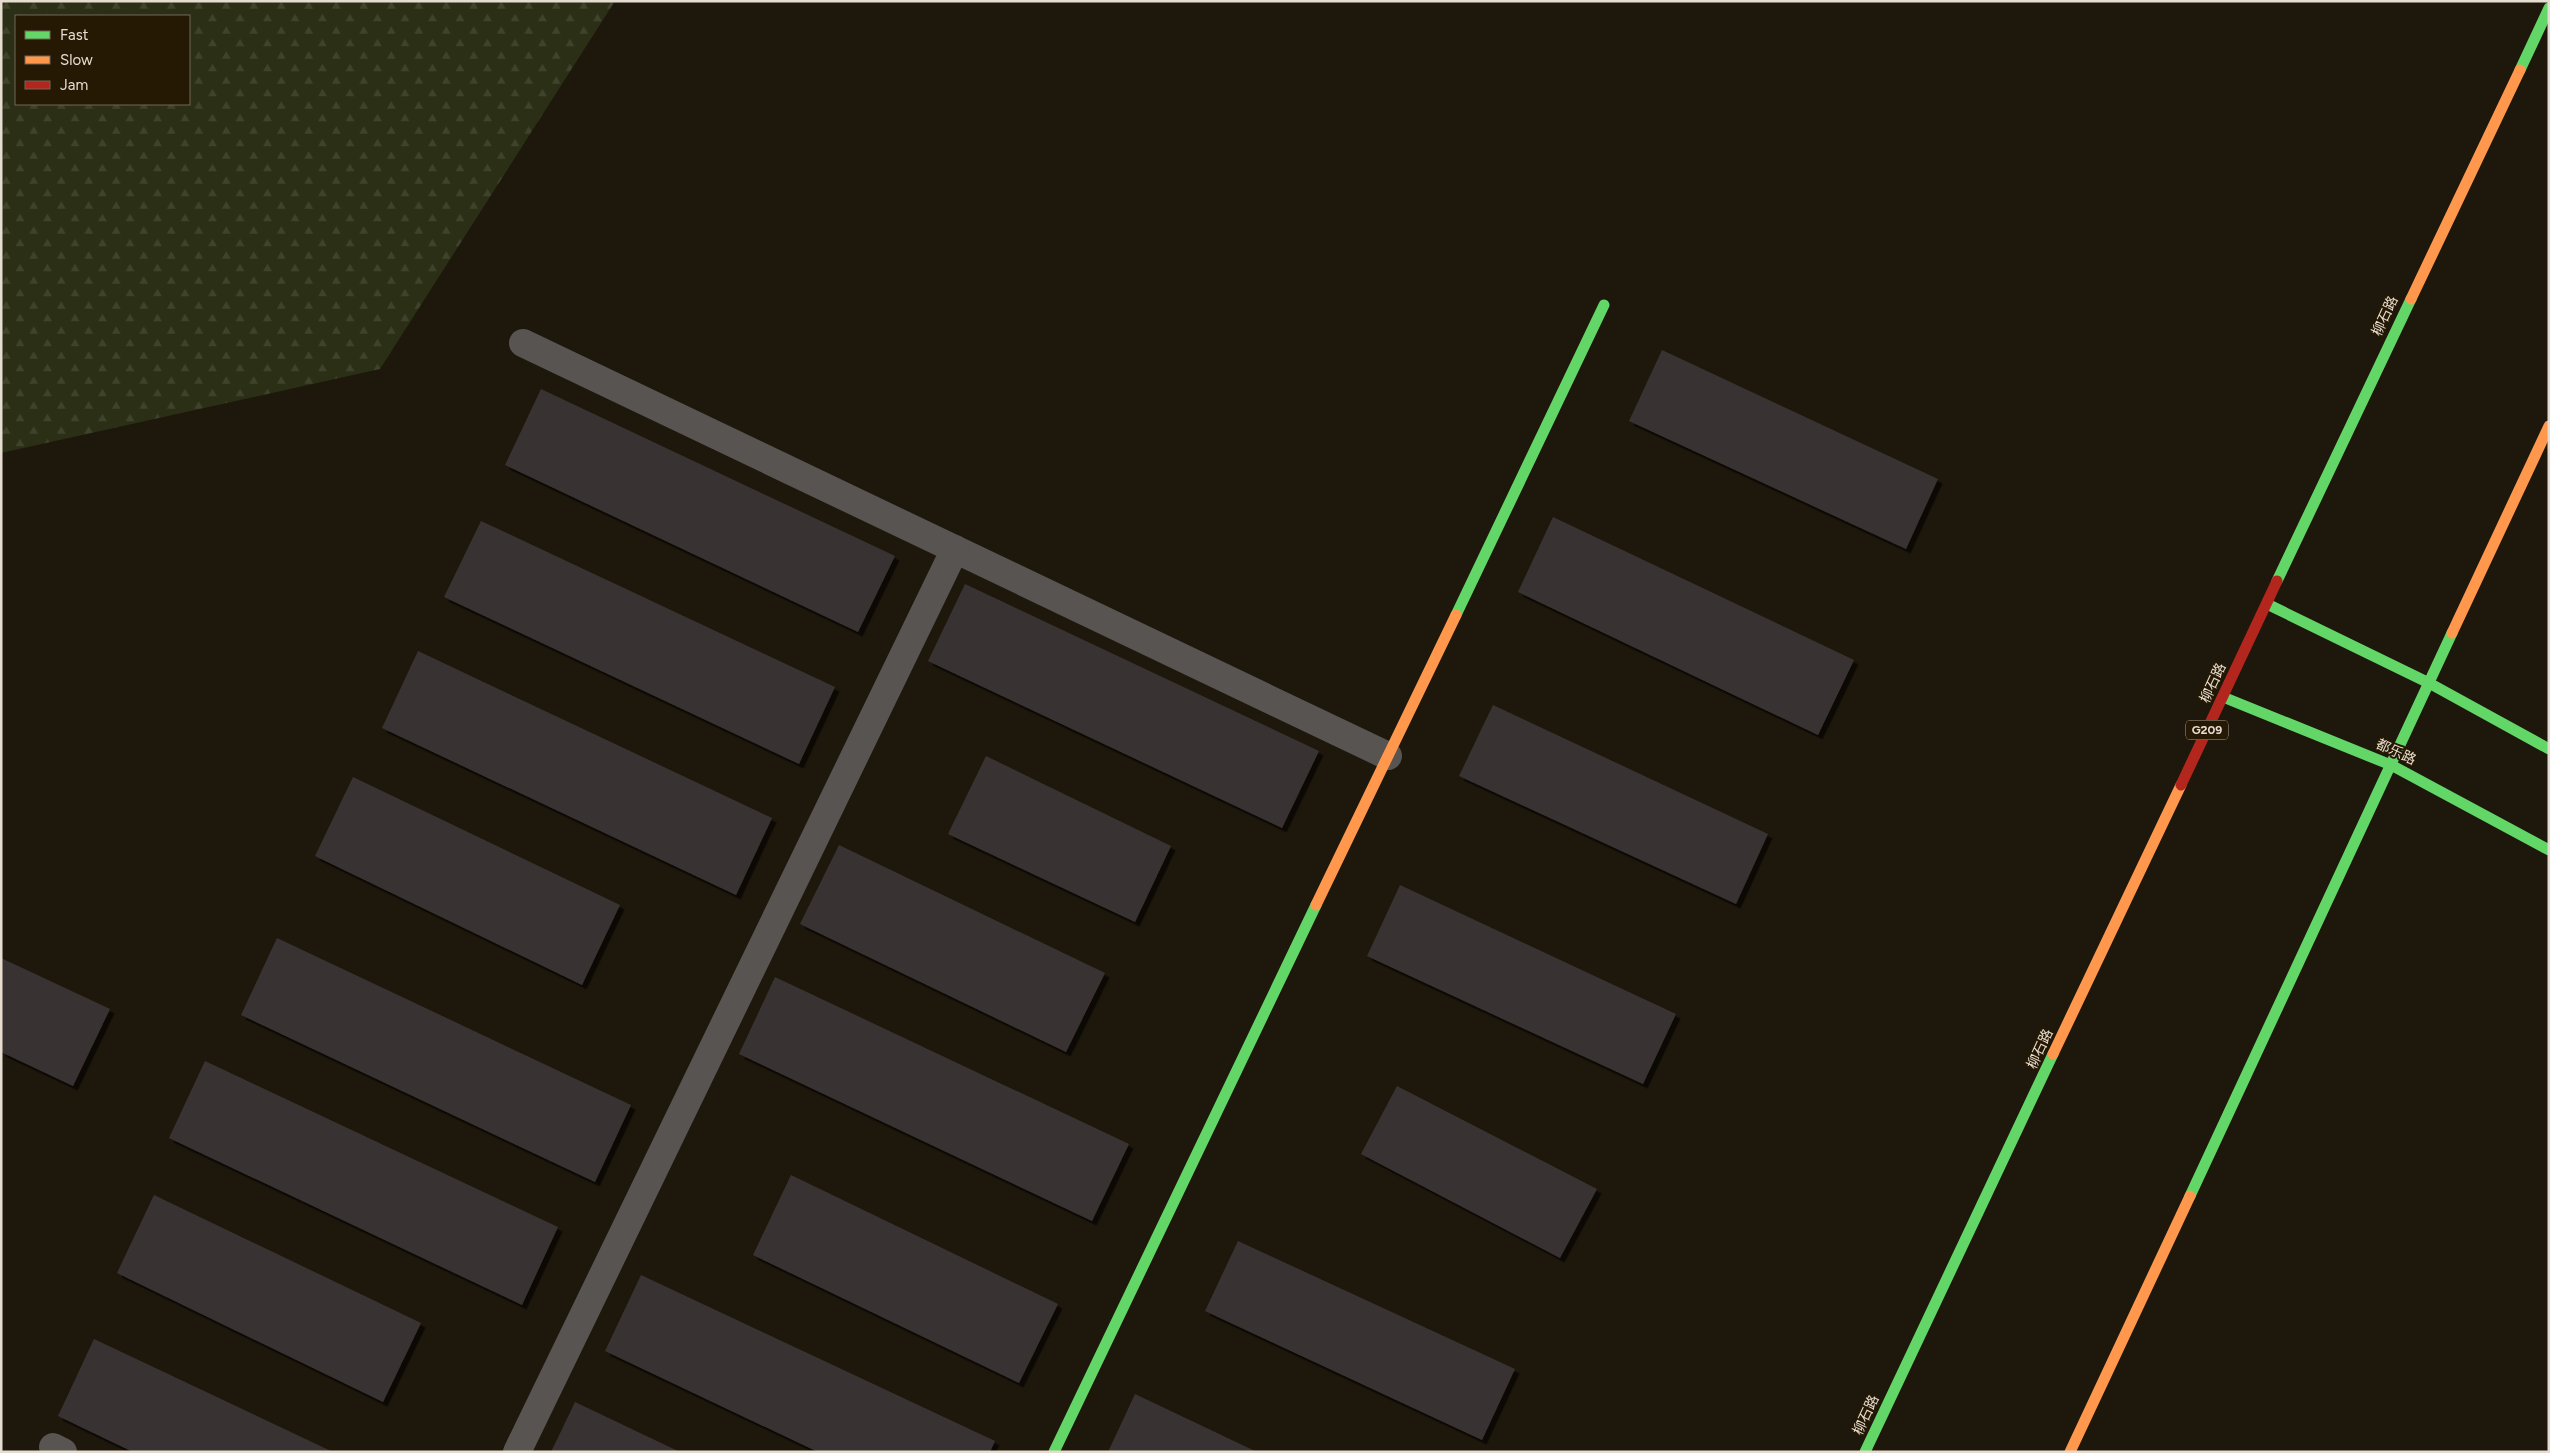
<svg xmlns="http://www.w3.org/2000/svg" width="2550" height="1453" viewBox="0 0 2550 1453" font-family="Figtree,'Noto Sans SC',sans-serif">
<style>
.forest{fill:url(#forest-firs);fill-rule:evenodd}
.building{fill:#393330;filter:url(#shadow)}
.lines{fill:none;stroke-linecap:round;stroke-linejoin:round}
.street{stroke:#585451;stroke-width:28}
.fast{stroke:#63d668;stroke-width:11}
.slow{stroke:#ff974d;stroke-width:11}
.jam{stroke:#b3261e;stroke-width:11}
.labels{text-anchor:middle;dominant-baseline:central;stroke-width:4;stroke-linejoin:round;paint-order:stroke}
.shield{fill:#251904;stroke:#aca293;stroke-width:1}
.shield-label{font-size:12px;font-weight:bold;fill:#e6ddd0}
.street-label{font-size:14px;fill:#e6ddd0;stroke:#251904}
</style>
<defs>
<pattern id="forest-firs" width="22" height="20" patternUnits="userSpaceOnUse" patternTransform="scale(1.25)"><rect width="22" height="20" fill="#2b2f16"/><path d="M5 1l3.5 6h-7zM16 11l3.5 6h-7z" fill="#40432c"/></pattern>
<filter id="shadow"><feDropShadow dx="4.5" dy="4.5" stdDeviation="0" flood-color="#0009"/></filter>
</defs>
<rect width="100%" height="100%" fill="#1d170c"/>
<path class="forest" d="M1,1H615L380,369L1,453ZM16,16H189V104H16Z"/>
<g class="building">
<path d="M1662,350L1938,479L1906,549L1629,421Z"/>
<path d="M541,389L895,556L858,632L505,465Z"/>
<path d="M1553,517L1854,660L1818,735L1518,592Z"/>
<path d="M481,521L835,687L799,764L444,597Z"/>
<path d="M965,584L1319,751L1282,828L928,661Z"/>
<path d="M418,651L772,818L736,895L382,728Z"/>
<path d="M1493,705L1768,834L1736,904L1459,776Z"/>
<path d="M986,756L1171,846L1135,922L948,834Z"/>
<path d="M353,777L620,905L582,985L315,856Z"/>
<path d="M839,845L1105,973L1066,1052L800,924Z"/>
<path d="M1400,885L1676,1014L1643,1084L1367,956Z"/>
<path d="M277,938L631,1105L595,1182L241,1015Z"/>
<path d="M1,958L110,1009L73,1086L1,1052Z"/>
<path d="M775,977L1129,1144L1092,1221L739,1054Z"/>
<path d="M205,1061L558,1227L522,1305L169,1138Z"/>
<path d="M1397,1086L1597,1189L1560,1258L1361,1154Z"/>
<path d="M791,1175L1058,1304L1019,1383L753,1255Z"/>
<path d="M154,1195L421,1323L383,1402L117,1273Z"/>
<path d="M1238,1241L1515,1369L1482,1440L1205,1311Z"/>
<path d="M641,1275L995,1441L990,1452H818L605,1351Z"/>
<path d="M94,1339L333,1452H133L58,1416Z"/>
<path d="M1135,1394L1257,1452H1108Z"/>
<path d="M575,1402L680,1452H551Z"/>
</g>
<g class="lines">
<g class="street">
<path d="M523,343L1388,756"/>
<path d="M53,1447L63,1452"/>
<path d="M517,1452L955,549"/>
</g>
<g class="fast">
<path d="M2520,70L2549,8"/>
<path d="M2277,581L2411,299"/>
<path d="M2267,604L2429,683L2549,749"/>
<path d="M1456,615L1604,305"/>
<path d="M2223,697L2391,765L2549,850"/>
<path d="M2190,1196L2452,633"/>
<path d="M1054,1452L1316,905"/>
<path d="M1865,1452L2053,1054"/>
</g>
<g class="slow">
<path d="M2411,299L2520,70"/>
<path d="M2452,633L2549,426"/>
<path d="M1316,905L1456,615"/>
<path d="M2053,1054L2181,785"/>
<path d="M2070,1452L2190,1196"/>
</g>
<path class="jam" d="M2181,785L2277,581"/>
</g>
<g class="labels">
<rect class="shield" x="2186" y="720.5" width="42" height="19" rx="4"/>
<g class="shield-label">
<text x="2207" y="730">G209</text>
</g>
<g class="street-label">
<text transform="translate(2385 316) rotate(-65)">柳石路</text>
<text transform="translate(2213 683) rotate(-65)">柳石路</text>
<text transform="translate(2396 752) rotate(25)">都乐路</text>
<text transform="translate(2040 1049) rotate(-65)">柳石路</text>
<text transform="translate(1866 1415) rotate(-65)">柳石路</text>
</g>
</g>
<rect width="2550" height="1453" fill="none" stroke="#e6ddd0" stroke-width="5"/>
<rect x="15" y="15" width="175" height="90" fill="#251904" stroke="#726756"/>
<rect x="25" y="31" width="25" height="8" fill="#63d668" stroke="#726756"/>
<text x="60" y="40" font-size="15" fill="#e6ddd0">Fast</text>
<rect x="25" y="56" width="25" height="8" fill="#ff974d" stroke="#726756"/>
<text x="60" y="65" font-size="15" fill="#e6ddd0">Slow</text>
<rect x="25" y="81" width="25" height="8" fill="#b3261e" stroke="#726756"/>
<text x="60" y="90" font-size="15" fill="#e6ddd0">Jam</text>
</svg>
